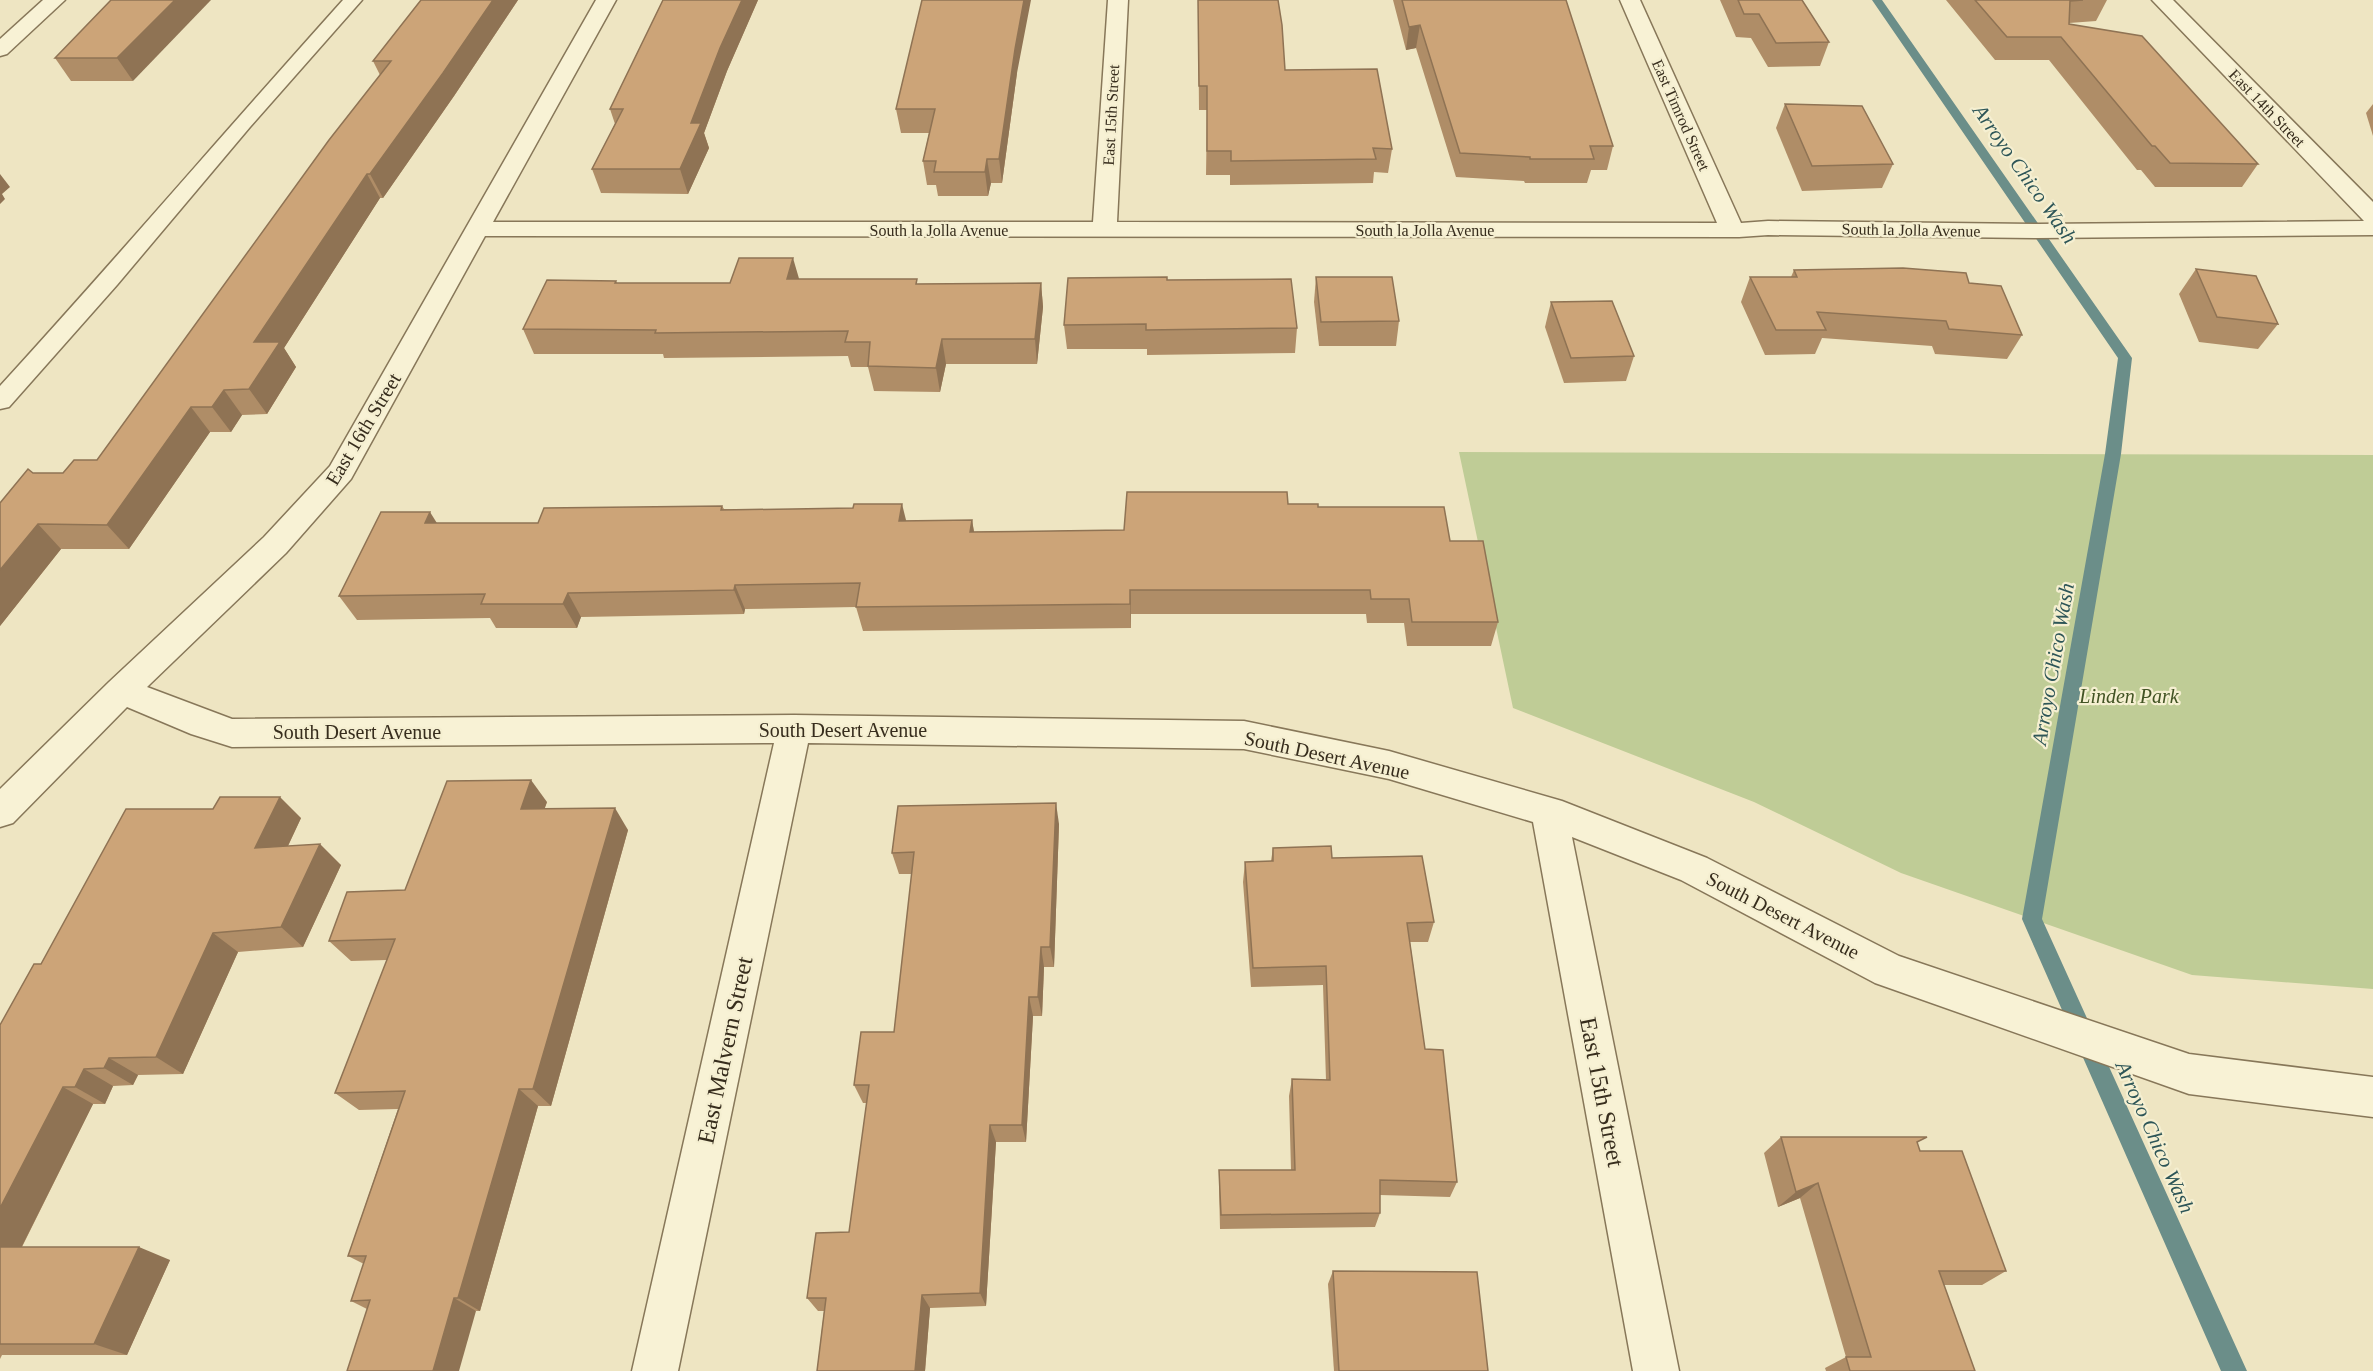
<svg xmlns="http://www.w3.org/2000/svg" width="2373" height="1371" viewBox="0 0 2373 1371" font-family="'Times New Roman',serif">
<style>
.green{fill:#bfcc96}
.lines{fill:none;stroke-linecap:round;stroke-linejoin:round}
.stream{fill:#6b8e89;fill-rule:evenodd}
.lane-casing{stroke:#877759;stroke-width:3}
.street-casing{stroke:#877759;stroke-width:3}
.lane{fill:#f8f2d5;fill-rule:evenodd}
.street{fill:#f8f2d5;fill-rule:evenodd}
.wall{fill:#af8d67}
.shaded-wall{fill:#8f7354}
.building{fill:#cca478;stroke:#8f7354;stroke-width:1.5}
.labels{text-anchor:middle;dominant-baseline:central;stroke-width:4.5;stroke-linejoin:round;paint-order:stroke}
.far-street-label{font-size:16px;fill:#372d1d;stroke:#f5efd1}
.street-label{font-size:20px;fill:#372d1d;stroke:#f5efd1}
.park-label{font-size:20px;font-style:italic;fill:#425324;stroke:#f5efd1}
.water-label{font-size:21px;font-style:italic;fill:#2d5557;stroke:#f5efd1}
.near-street-label{font-size:24px;fill:#372d1d;stroke:#f5efd1}
</style>
<rect width="100%" height="100%" fill="#eee5c2"/>
<path class="green" d="M1459,452L2373,455V989L2192,975L1901,873L1754,802L1513,708Z"/>
<g class="lines">
<path class="stream" d="M1872,0H1882L2132,358L2121,454L2042,919L2247,1371H2221L2022,919L2105,454L2118,358Z"/>
<g class="lane-casing">
<path id="lane" d="M343,0H362L250,127L117,285L9,407L0,409V386C116,259 228,128 343,0Z"/>
</g>
<g class="street-casing">
<g id="street">
<path d="M43,0H65L7,54L0,56V39Z"/>
<path d="M596,0H616L493,222H1093L1108,0H1128L1117,222L1717,223L1620,0H1640L1741,223L1768,221L2038,224L2364,221L2152,0H2173L2373,202V235L2038,238L1768,235L1739,237L485,236L351,479L286,553L147,687L232,719L794,715L1244,721L1389,751L1562,801L1707,858L1899,956L2189,1054L2373,1077V1117L2189,1094L1875,983L1681,880L1572,837L1679,1371H1633L1533,822L1389,779L1244,749L808,743L678,1371H632L774,743L232,747L191,734L127,707L13,823L0,827V789L109,682L264,537L330,466Z"/>
</g>
</g>
<use href="#lane" class="lane"/>
<use href="#street" class="street"/>
</g>
<g class="wall">
<path d="M111,0L133,81H71L55,58Z"/>
<path d="M421,0H518L454,96L383,198H380L284,348L296,367L267,414L242,415L231,432H210L129,549H61L0,626L33,473H63L97,460L380,75L373,61Z"/>
<path d="M663,0H758L727,71L704,133L709,148L688,194L601,193L592,169L615,124L610,109Z"/>
<path d="M1198,0L1285,70L1392,149L1388,173L1374,172L1373,183L1230,185V175H1206L1207,110H1199Z"/>
<path d="M1393,0H1566L1613,146L1607,170H1591L1587,183H1525L1524,181L1456,177L1416,48L1406,50Z"/>
<path d="M1720,0H1802L1829,42L1820,66L1768,67L1751,38L1736,37Z"/>
<path d="M1946,0H2107L2096,21L2069,23V24L2258,164L2242,187H2155L2141,170H2137L2049,60H1995Z"/>
<path d="M1017,73L1002,183H991L988,196H938L936,185H927L923,161L929,133H901L896,109Z"/>
<path d="M1785,104L1893,164L1882,188L1802,191L1776,128Z"/>
<path d="M2373,104V136L2366,113Z"/>
<path d="M2196,269L2278,324L2258,349L2199,342L2179,294Z"/>
<path d="M1794,270L1969,283L2022,335L2007,359L1935,354L1932,346L1822,338L1815,354L1765,355L1741,302L1750,277H1791Z"/>
<path d="M1316,277L1399,321L1396,346H1319L1314,302Z"/>
<path d="M799,279L918,284L1041,283L1043,307L1037,364H946L940,392L874,391L868,367H851L848,356L664,358L663,354H534L523,329L616,281L617,283H730Z"/>
<path d="M1167,280L1297,328L1295,353L1147,355V349H1067L1064,325Z"/>
<path d="M1551,302L1634,356L1626,381L1564,383L1545,327Z"/>
<path d="M1288,504L1318,507L1450,541L1498,622L1491,646H1407L1404,623H1367L1366,614H1131V628L863,631L856,607L745,609L744,614L581,617L577,628H496L490,618L357,620L339,596L437,523H538L722,506L724,509L906,521L972,520L974,532L1124,530Z"/>
<path d="M547,802L544,809L628,830L551,1106H538L480,1311L367,1309L351,1301L364,1264L348,1256L398,1109L359,1110L335,1093L387,960L351,961L329,941L405,890Z"/>
<path d="M213,809L301,818L288,846L341,865L303,947L238,952L183,1074L138,1075L133,1085L113,1086L105,1104H93L22,1247L170,1260L127,1355H2L0,1359V1025L41,964Z"/>
<path d="M1059,824L1054,967H1044L1042,1016H1033L1026,1142H996L986,1306L930,1308L925,1371H817L824,1311H818L807,1298L849,1232L867,1103H863L854,1085L894,1032L912,874H899L892,853Z"/>
<path d="M1273,848L1332,858L1434,922L1428,942H1410L1425,1049L1457,1182L1450,1197L1380,1195V1213L1375,1227L1220,1229L1219,1185V1170H1291L1289,1096L1292,1079L1326,1080L1323,985L1251,987L1243,882L1245,862L1271,861Z"/>
<path d="M1781,1137L1917,1144L1920,1151L2006,1271L1982,1285H1944L1975,1371H1826L1825,1368L1846,1357L1800,1198L1778,1207L1764,1153Z"/>
<path d="M1333,1271L1488,1371H1334L1328,1284Z"/>
</g>
<g class="shaded-wall">
<path d="M175,0H211L133,81L117,58Z"/>
<path d="M493,0H518L454,96L383,198L370,174Z"/>
<path d="M742,0H758L727,71L704,133L709,148L688,194L680,169L691,123L720,48Z"/>
<path d="M1024,0H1031L1017,73L1002,183L999,159L1015,49Z"/>
<path d="M1420,25L1416,48L1406,50L1409,27Z"/>
<path d="M987,159L991,183L988,196L985,172Z"/>
<path d="M0,174L10,187L2,194L5,199L0,204Z"/>
<path d="M367,174L380,198L284,348L296,367L267,414L249,389L254,342Z"/>
<path d="M793,258L800,282L787,279Z"/>
<path d="M1041,283L1043,307L1037,364L1035,339Z"/>
<path d="M942,339L946,364L940,392L936,368Z"/>
<path d="M224,390L242,415L231,432L212,407Z"/>
<path d="M191,407L210,432L129,549L107,525Z"/>
<path d="M902,504L908,528L899,521Z"/>
<path d="M430,512L445,536L425,523Z"/>
<path d="M972,520L976,544L970,532Z"/>
<path d="M38,524L61,549L0,626V570Z"/>
<path d="M735,585L745,609L744,614L734,590Z"/>
<path d="M1130,590L1131,614V628L1130,604Z"/>
<path d="M568,593L581,617L577,628L563,604Z"/>
<path d="M531,780L547,802L537,831L521,809Z"/>
<path d="M280,797L301,818L277,869L255,848Z"/>
<path d="M1056,803L1059,824L1054,967L1050,947Z"/>
<path d="M615,808L628,830L551,1106L533,1089Z"/>
<path d="M320,844L341,865L303,947L281,927Z"/>
<path d="M213,933L238,952L183,1074L156,1057Z"/>
<path d="M1041,947L1044,967L1042,1016L1038,997Z"/>
<path d="M1029,997L1033,1016L1026,1142L1022,1125Z"/>
<path d="M109,1058L138,1075L133,1085L104,1068Z"/>
<path d="M84,1069L113,1086L105,1104L75,1087Z"/>
<path d="M63,1087L93,1104L15,1260L0,1254V1208Z"/>
<path d="M519,1089L538,1106L480,1311L458,1298Z"/>
<path d="M990,1125L996,1142L986,1306L980,1293Z"/>
<path d="M1818,1183L1800,1198L1778,1207L1796,1192Z"/>
<path d="M139,1247L170,1260L127,1355L94,1344Z"/>
<path d="M922,1295L930,1308L925,1371H915Z"/>
<path d="M454,1298L476,1311L459,1371H433Z"/>
</g>
<g class="building">
<path d="M111,0H175L117,58H55Z"/>
<path d="M421,0H493L443,73L370,174H367L254,342H280L249,389L224,390L212,407H191L107,525L38,524L0,570V503L28,469L33,473H63L74,460H97L329,140L391,61H373Z"/>
<path d="M663,0H742L720,48L691,123H701L680,169H592L623,109H610Z"/>
<path d="M922,0H1024L1015,49L999,159H987L985,172H934L936,161H923L935,109H896Z"/>
<path d="M1198,0H1278L1282,25L1285,70L1377,69L1392,149L1373,148L1376,159L1231,161V151H1207V86H1199Z"/>
<path d="M1402,0H1566L1613,146H1590L1594,159H1530V157L1460,153L1420,25L1409,27Z"/>
<path d="M1738,0H1802L1829,42L1776,43L1759,14H1744Z"/>
<path d="M1975,0H2083L2070,1L2069,24L2142,36L2258,164L2170,163L2155,146H2152L2061,37H2007Z"/>
<path d="M1785,104L1862,106L1893,164L1812,166Z"/>
<path d="M739,258H793L787,279H917L916,284L1041,283L1035,339H942L936,368L868,366L870,342H845L848,331L655,333L656,330L523,329L547,280L616,281L615,283H730Z"/>
<path d="M1903,268L1966,273L1969,283L2001,286L2022,335L1949,329L1946,321L1817,312L1826,330H1776L1750,277H1797L1794,270Z"/>
<path d="M2196,269L2256,276L2278,324L2217,317Z"/>
<path d="M1167,277V280L1291,279L1297,328L1146,330V324L1064,325L1068,278Z"/>
<path d="M1316,277H1392L1399,321L1321,322Z"/>
<path d="M1612,301L1634,356L1571,358L1551,302Z"/>
<path d="M1127,492H1287L1288,504H1318V507H1444L1450,541H1483L1498,622H1412L1409,599H1371L1370,590H1130V604L856,607L860,583L735,585L734,590L568,593L563,604H481L485,594L339,596L381,512H430L425,523H538L544,508L722,506L721,510L853,508L854,504H902L899,521L972,520L970,532L1124,530Z"/>
<path d="M531,780L521,809L615,808L533,1089H519L458,1298H454L433,1371H347L370,1300L351,1301L366,1256H348L405,1091L335,1093L395,939L329,941L347,892L405,890L447,781Z"/>
<path d="M220,797H280L255,848L320,844L281,927L213,933L156,1057L109,1058L104,1068L84,1069L75,1087H63L0,1208V1025L34,964H41L126,809H213Z"/>
<path d="M1056,803L1050,947H1041L1038,997H1029L1022,1125H990L980,1293L922,1295L915,1371H817L826,1298H807L816,1233L849,1232L869,1085H854L861,1032H894L914,852L892,853L898,806Z"/>
<path d="M1331,846L1332,858L1422,856L1434,922L1407,923L1425,1049L1443,1050L1457,1182L1380,1180V1213L1221,1215L1219,1170H1295L1292,1079L1330,1080L1326,966L1253,968L1245,862L1273,861V848Z"/>
<path d="M1781,1137H1927L1917,1142L1920,1151H1962L2006,1271H1939L1975,1371H1850L1846,1357H1871L1818,1183L1796,1192Z"/>
<path d="M0,1247H139L94,1344H0Z"/>
<path d="M1333,1271L1477,1272L1488,1371H1339Z"/>
</g>
<g class="labels">
<g class="far-street-label">
<text transform="translate(2267 108) rotate(46)">East 14th Street</text>
<text transform="translate(1111 115) rotate(-87)">East 15th Street</text>
<text transform="translate(1681 115) rotate(66)">East Timrod Street</text>
<text x="939" y="230">South la Jolla Avenue</text>
<text x="1425" y="230">South la Jolla Avenue</text>
<text transform="translate(1911 230) rotate(1)">South la Jolla Avenue</text>
</g>
<g class="street-label">
<text transform="translate(363 429) rotate(-59)">East 16th Street</text>
<text x="843" y="730">South Desert Avenue</text>
<text x="357" y="732">South Desert Avenue</text>
<text transform="translate(1327 755) rotate(12)">South Desert Avenue</text>
<text transform="translate(1783 915) rotate(27)">South Desert Avenue</text>
</g>
<g class="park-label">
<text x="2129" y="696">Linden Park</text>
</g>
<g class="water-label">
<text transform="translate(2025 174) rotate(55)">Arroyo Chico Wash</text>
<text transform="translate(2053 664) rotate(-80)">Arroyo Chico Wash</text>
<text transform="translate(2155 1137) rotate(66)">Arroyo Chico Wash</text>
</g>
<g class="near-street-label">
<text transform="translate(725 1050) rotate(-78)">East Malvern Street</text>
<text transform="translate(1602 1092) rotate(79)">East 15th Street</text>
</g>
</g>
</svg>
